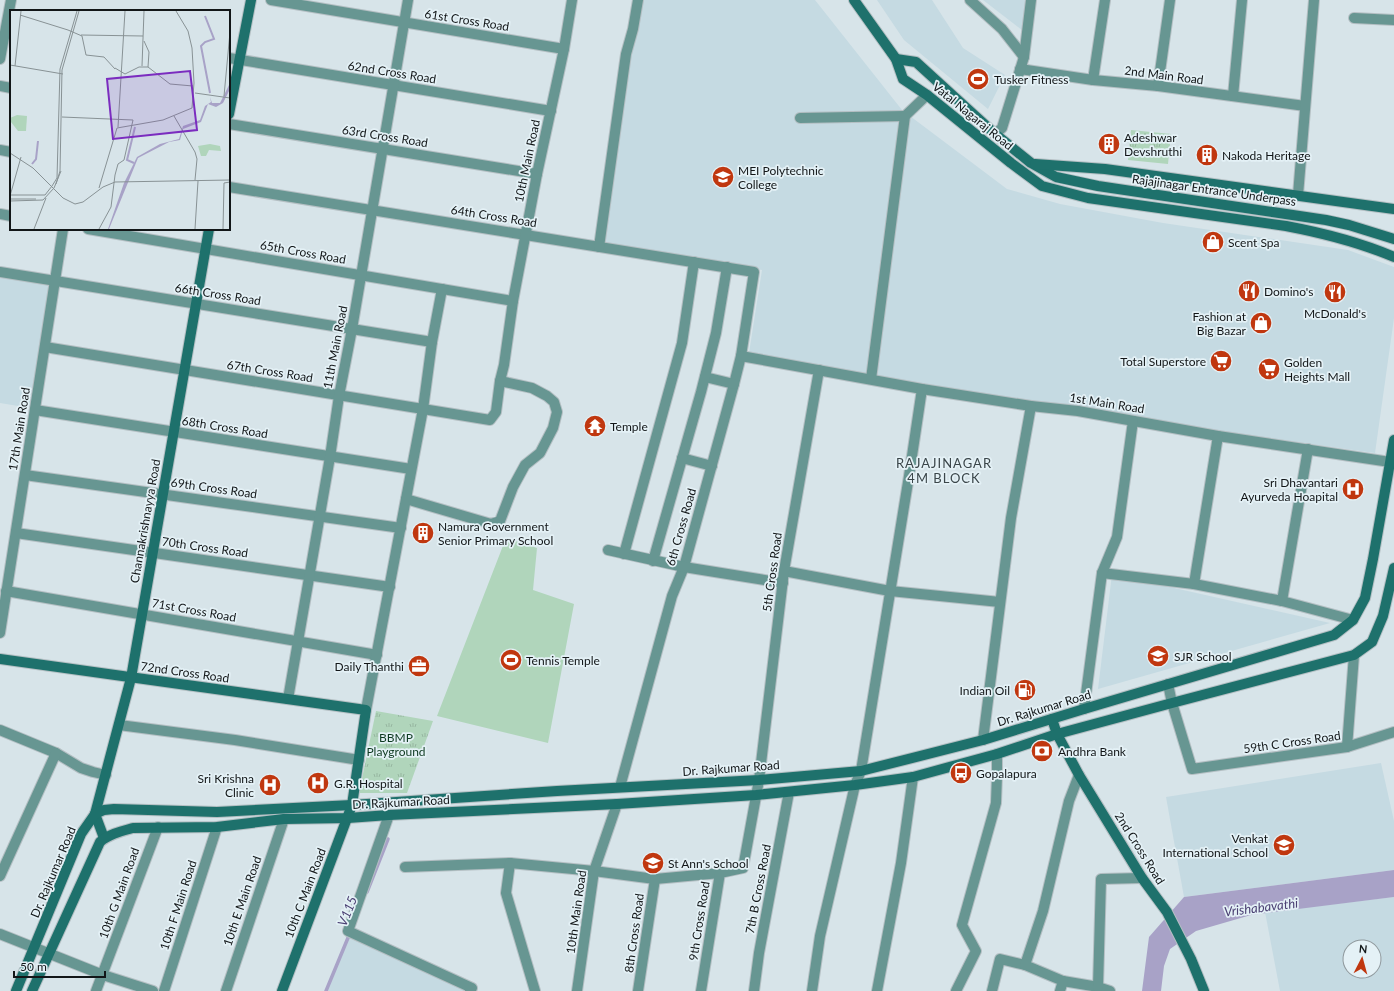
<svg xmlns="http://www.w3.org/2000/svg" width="1394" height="991" viewBox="0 0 1394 991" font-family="Lato,sans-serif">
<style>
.built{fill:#c5dae2;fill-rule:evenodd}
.grass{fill:url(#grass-tufts)}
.garden{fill:#b0d5bb}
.water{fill:#a8a2c7}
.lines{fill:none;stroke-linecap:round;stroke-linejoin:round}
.stream{stroke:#a8a2c7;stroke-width:3.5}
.street-casing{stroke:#b4bfc3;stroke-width:12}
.secondary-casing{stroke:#b4bfc3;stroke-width:12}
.street{stroke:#679692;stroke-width:10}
.secondary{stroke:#1e716c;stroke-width:10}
.labels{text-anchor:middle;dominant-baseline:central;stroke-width:3.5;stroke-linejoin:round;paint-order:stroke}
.street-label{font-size:12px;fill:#121618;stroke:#e4f1f6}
.poi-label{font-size:12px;fill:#121618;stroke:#e4f1f6;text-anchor:start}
.park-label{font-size:12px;fill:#0f3b22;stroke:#e4f1f6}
.neighbourhood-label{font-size:13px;letter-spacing:1px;fill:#3b464a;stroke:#e4f1f6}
.water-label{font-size:13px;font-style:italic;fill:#4b4073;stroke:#e4f1f6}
.inset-river{fill:none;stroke:#a8a2c7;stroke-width:2}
.inset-road{fill:none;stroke:#889295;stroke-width:1}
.view{fill:#7b2cbf;fill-opacity:0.15;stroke:#7b2cbf;stroke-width:2}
.inset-edge{fill:none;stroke:#121618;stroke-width:2}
</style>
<defs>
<pattern id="grass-tufts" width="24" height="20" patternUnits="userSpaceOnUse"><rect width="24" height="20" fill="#b0d5bb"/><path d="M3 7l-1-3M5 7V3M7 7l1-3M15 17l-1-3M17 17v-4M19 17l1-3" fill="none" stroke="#96b6a0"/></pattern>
</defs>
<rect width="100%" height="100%" fill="#d7e4e9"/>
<g class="built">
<path d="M638,0H815L902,110L1007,189L1060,204L1163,223L1348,250L1394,267V318L1375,453L1147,421L868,374L749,353L762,270L602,242Z"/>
<path d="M877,0H932L963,48L1005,75L988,109L904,40Z"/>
<path d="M983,0H1026L1022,30Z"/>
<path d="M0,273L52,282L30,408L0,403Z"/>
<path d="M1112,574L1330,623L1098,689Z"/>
<path d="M1381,763L1394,821V870L1184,897L1166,797Z"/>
<path d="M1394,897V991H1280L1265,912ZM1350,947H1374V971H1350Z"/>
<path d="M348,934L478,991H326Z"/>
</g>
<g class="grass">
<path d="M1131,130L1171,134L1168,164L1128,160Z"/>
<path d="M376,711L433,721L407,793H359Z"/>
</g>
<path class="garden" d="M506,538L537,548L533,590L574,604L548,743L437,716Z"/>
<path class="water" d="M1394,870V897L1251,915L1196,931L1170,949L1164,966L1161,991H1142L1149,937L1184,897Z"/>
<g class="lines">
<g class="stream">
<path d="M367,892L388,839"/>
<path d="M326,991L350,933"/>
</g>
<g class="street-casing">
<g id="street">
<path d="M271,0L564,49"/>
<path d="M970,0L1002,29L1024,57"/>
<path d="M1354,18L1394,20"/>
<path d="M229,58L551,111"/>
<path d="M0,59L11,0"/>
<path d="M1020,69L1093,80L1158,86L1305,106"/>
<path d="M1093,80L1105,0"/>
<path d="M0,86L11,88"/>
<path d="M1158,86L1170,0"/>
<path d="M1233,96L1242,0"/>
<path d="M800,118L905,116"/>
<path d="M229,124L537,174"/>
<path d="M995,134L1002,128L1024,57L1031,0"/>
<path d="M0,150L11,152"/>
<path d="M229,187L754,272L741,356L734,384L684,567L672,596L620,787"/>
<path d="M1298,195L1314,0"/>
<path d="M0,214L11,216"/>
<path d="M88,229L513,301"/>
<path d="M599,247L626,54L633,29L638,0"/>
<path d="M0,272L432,342"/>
<path d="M45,347L490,420L496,412L500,381L504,365L513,301L537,174L564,49L572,0"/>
<path d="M741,356L922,389L1031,406L1078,411L1218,436L1390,462"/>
<path d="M705,377L734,384"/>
<path d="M871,379L905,116L927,95"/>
<path d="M35,410L411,469"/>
<path d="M682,458L712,466"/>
<path d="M25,475L401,528"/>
<path d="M406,499L491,524L500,521L513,487L525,465L540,453L553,428L557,412L554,402L547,396L532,388L500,381"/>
<path d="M16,533L390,587"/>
<path d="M608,550L684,567L783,583"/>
<path d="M624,554L682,343L694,262"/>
<path d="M653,561L701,392L716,333L727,267"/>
<path d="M784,571L890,591L1000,602"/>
<path d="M1102,573L1194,584L1282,601L1353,620"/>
<path d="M1194,584L1218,436"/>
<path d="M6,591L377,655"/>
<path d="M1282,601L1308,449"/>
<path d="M0,633L63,229"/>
<path d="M1168,684L1172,703L1192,769L1347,747L1394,732"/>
<path d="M288,699L330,457L339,396L352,329L408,0"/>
<path d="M1084,709L1102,573L1117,537L1133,421"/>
<path d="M366,710L423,409L432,342L442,289"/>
<path d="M119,725L235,740L359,760"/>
<path d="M0,730L56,753L81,768L93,772L106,775"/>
<path d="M983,740L1011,518L1031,406"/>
<path d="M1347,747L1354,655"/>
<path d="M389,815L348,931L472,988L470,991"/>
<path d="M405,867L510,863"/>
<path d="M0,876L56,753"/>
<path d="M0,934L103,975L153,991"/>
<path d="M1063,981L1098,987L1110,991"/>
<path d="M1098,987L1101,879L1142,878"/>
<path d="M96,991L158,827"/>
<path d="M164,991L217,827"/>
<path d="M226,991L284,819"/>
<path d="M535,991L506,893L510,863L594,871L655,879L720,873"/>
<path d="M577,991L594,871L617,804"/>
<path d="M638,991L655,879"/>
<path d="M701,991L720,873L743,868L759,780L784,571L819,370"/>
<path d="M754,991L759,953L789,792"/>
<path d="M812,991L820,936L855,785L861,771L909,476L922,389"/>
<path d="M877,991L901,863L913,777"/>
<path d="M956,991L976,951L962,925L996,803L997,775V754"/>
<path d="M992,991L1000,959L1025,965"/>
<path d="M1060,991L1063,981L1025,965L1043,911L1069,801L1079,775"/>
</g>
</g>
<g class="secondary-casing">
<g id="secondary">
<path d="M854,0L896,59L903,79L927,95L1011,163L1042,186L1088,198L1286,226C1323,233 1359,242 1394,257"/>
<path d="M896,59L916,62L995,134L1031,163L1056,177L1098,186L1326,220L1349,225L1394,239"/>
<path d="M229,114L251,0"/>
<path d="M1035,164L1105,169L1394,209"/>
<path d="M0,659L366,710L352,805L282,991"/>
<path d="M1052,719L1057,734L1079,775L1142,878L1167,912L1191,959L1204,991"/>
<path d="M95,814L131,678L209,229"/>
<path d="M95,814L104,838"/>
<path d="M16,991L81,834L95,814L104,810L114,809L217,812L352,805L557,791L759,780L861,771L983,740L1084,709L1334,635L1353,620L1365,598L1373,559L1394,440"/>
<path d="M32,991L100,842C109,834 122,831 133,828L217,827L284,819L348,818L389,815L617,804L756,795L855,785L913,777L997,754L1057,734L1172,703L1354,655L1372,642L1383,616L1394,568"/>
</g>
</g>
<use href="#street" class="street"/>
<use href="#secondary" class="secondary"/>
</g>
<defs>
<g id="stadium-disc" transform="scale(1.15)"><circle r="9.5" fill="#c0370f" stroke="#e4f1f6"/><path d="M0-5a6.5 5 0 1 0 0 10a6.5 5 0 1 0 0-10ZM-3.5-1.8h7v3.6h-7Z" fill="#fff"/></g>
<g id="building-disc" transform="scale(1.15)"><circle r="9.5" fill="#c0370f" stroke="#e4f1f6"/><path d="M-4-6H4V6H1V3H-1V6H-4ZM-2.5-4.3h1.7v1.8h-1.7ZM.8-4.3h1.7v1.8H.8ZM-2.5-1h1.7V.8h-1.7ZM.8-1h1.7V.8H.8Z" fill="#fff"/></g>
<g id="university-disc" transform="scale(1.15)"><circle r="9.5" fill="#c0370f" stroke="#e4f1f6"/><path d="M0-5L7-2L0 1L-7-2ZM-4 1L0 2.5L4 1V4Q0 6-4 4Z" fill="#fff"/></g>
<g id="shop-disc" transform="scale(1.15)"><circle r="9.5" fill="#c0370f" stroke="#e4f1f6"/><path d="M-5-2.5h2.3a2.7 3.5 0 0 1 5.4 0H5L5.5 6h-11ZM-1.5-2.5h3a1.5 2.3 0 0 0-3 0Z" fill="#fff"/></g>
<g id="restaurant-disc" transform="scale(1.15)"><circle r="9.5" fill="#c0370f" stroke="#e4f1f6"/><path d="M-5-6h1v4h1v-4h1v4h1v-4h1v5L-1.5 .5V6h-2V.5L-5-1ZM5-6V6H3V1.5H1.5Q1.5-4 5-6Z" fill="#fff"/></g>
<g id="supermarket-disc" transform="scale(1.15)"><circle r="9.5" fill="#c0370f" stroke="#e4f1f6"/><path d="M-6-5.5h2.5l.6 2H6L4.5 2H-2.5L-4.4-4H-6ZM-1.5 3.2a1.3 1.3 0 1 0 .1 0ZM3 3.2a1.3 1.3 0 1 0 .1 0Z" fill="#fff"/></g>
<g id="temple-disc" transform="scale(1.15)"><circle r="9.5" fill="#c0370f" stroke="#e4f1f6"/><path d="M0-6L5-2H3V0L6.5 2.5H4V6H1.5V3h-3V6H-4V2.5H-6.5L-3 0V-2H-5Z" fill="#fff"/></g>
<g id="hospital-disc" transform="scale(1.15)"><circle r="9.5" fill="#c0370f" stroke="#e4f1f6"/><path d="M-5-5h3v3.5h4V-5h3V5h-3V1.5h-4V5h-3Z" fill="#fff"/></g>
<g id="school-disc" transform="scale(1.15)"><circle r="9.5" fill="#c0370f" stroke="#e4f1f6"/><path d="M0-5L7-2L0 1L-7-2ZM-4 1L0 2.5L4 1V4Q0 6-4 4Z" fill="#fff"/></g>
<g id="office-disc" transform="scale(1.15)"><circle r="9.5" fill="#c0370f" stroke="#e4f1f6"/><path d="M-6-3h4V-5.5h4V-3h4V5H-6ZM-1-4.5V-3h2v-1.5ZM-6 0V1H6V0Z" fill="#fff"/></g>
<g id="fuel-disc" transform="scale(1.15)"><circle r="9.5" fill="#c0370f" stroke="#e4f1f6"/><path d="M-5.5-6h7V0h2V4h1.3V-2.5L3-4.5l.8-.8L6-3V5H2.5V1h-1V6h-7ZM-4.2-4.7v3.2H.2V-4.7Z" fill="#fff"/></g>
<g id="bank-disc" transform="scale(1.15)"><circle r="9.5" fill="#c0370f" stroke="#e4f1f6"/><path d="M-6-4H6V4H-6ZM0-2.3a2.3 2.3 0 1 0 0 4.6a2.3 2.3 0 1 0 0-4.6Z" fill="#fff"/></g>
<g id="bus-disc" transform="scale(1.15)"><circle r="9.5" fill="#c0370f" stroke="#e4f1f6"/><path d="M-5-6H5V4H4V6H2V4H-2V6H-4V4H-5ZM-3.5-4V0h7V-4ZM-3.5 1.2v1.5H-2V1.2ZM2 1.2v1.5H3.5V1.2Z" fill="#fff"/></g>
</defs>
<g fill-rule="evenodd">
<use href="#stadium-disc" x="978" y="79"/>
<use href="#building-disc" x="1109" y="144"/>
<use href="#building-disc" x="1207" y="155"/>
<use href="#university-disc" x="723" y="177"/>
<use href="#shop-disc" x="1213" y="242"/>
<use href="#restaurant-disc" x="1249" y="291"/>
<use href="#restaurant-disc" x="1335" y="292"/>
<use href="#shop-disc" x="1261" y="323"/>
<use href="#supermarket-disc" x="1221" y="361"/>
<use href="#supermarket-disc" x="1269" y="369"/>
<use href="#temple-disc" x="595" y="426"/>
<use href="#hospital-disc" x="1353" y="489"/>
<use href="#building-disc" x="423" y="533"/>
<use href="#school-disc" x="1158" y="656"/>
<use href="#stadium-disc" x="511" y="660"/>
<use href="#office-disc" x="419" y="666"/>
<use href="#fuel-disc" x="1025" y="690"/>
<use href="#bank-disc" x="1042" y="751"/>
<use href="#bus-disc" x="961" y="773"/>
<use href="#hospital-disc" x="318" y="783"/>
<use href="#hospital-disc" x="270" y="785"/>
<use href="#school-disc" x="1284" y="845"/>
<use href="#school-disc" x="653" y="863"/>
</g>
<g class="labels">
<g class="street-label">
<text transform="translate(467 20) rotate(9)">61st Cross Road</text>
<text transform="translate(392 72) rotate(9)">62nd Cross Road</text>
<text transform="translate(1164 75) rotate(7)">2nd Main Road</text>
<text transform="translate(973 116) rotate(39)">Vatal Nagaraj Road</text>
<text transform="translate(385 136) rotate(9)">63rd Cross Road</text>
<text transform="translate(527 161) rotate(-78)">10th Main Road</text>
<text transform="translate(1214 190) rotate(8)">Rajajinagar Entrance Underpass</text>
<text transform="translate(494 216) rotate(9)">64th Cross Road</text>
<text transform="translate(303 252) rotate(10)">65th Cross Road</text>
<text transform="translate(218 294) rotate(9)">66th Cross Road</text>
<text transform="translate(335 347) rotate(-79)">11th Main Road</text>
<text transform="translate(270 371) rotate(9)">67th Cross Road</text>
<text transform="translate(1107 403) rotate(9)">1st Main Road</text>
<text transform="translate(225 427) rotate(9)">68th Cross Road</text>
<text transform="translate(19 429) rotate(-81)">17th Main Road</text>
<text transform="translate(214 488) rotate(8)">69th Cross Road</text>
<text transform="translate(145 521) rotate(-80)">Channakrishnayya Road</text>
<text transform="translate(681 527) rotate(-74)">6th Cross Road</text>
<text transform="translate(205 547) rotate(8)">70th Cross Road</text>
<text transform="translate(772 572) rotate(-82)">5th Cross Road</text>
<text transform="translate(194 610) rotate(10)">71st Cross Road</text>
<text transform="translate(185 672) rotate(8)">72nd Cross Road</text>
<text transform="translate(1044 708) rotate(-17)">Dr. Rajkumar Road</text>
<text transform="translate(1292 742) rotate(-8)">59th C Cross Road</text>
<text transform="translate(731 768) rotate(-4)">Dr. Rajkumar Road</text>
<text transform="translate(401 802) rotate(-3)">Dr. Rajkumar Road</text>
<text transform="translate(1140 848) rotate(58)">2nd Cross Road</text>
<text transform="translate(53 872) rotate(-67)">Dr. Rajkumar Road</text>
<text transform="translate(758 889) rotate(-79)">7th B Cross Road</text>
<text transform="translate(119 893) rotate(-70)">10th G Main Road</text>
<text transform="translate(305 893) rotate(-69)">10th C Main Road</text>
<text transform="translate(242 901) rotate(-71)">10th E Main Road</text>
<text transform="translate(178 905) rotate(-72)">10th F Main Road</text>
<text transform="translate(576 912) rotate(-82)">10th Main Road</text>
<text transform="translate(699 921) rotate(-81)">9th Cross Road</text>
<text transform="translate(634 933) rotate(-82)">8th Cross Road</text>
</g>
<g class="poi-label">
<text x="994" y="79">Tusker Fitness</text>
<text x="1124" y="137">Adeshwar<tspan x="1124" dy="14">Devshruthi</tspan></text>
<text x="1222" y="155">Nakoda Heritage</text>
<text x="738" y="170">MEI Polytechnic<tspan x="738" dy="14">College</tspan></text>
<text x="1228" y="242">Scent Spa</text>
<text x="1264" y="291">Domino's</text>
<text x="1335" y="313" text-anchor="middle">McDonald's</text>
<text x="1246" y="316" text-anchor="end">Fashion at<tspan x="1246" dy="14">Big Bazar</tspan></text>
<text x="1206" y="361" text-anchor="end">Total Superstore</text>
<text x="1284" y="362">Golden<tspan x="1284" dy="14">Heights Mall</tspan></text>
<text x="610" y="426">Temple</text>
<text x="1338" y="482" text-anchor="end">Sri Dhavantari<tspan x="1338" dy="14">Ayurveda Hoapital</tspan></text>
<text x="438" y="526">Namura Government<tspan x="438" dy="14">Senior Primary School</tspan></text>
<text x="1174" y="656">SJR School</text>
<text x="526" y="660">Tennis Temple</text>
<text x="404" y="666" text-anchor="end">Daily Thanthi</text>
<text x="1010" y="690" text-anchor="end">Indian Oil</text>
<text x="1058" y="751">Andhra Bank</text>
<text x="976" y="773">Gopalapura</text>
<text x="254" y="778" text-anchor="end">Sri Krishna<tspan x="254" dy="14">Clinic</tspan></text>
<text x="334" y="783">G.R. Hospital</text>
<text x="1268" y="838" text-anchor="end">Venkat<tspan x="1268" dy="14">International School</tspan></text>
<text x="668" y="863">St Ann's School</text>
</g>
<g class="park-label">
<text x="396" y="737">BBMP<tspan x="396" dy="14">Playground</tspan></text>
</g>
<g class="neighbourhood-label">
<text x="944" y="463">RAJAJINAGAR<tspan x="944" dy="15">4M BLOCK</tspan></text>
</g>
<g class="water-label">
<text transform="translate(1261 907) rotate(-7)">Vrishabavathi</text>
<text transform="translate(347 911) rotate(-68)">V115</text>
</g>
</g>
<g transform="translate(10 10)">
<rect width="220" height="220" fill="#d7e4e9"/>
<path d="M7,105L17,106L16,121H8L1,112L0,108Z" fill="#b0d5bb"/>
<path d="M200,134L210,136L211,141L199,140L196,146H191L188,136Z" fill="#b0d5bb"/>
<path d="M220,73V79L213,93L206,97L198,94L191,112L173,119L170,130L159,132L128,148L99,219H98L114,173L127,147L150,134L169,129L173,116L190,110L195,96L201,92L200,87L202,93H210Z" fill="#a8a2c7"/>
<path class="inset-river" d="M195,6L204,29L195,32L191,36L200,83M124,153L117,150L125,117M22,154L26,149L28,131"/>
<path class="inset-road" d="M10,5L58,20M58,20L72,26M71,25L133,26M72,26L76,45L94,47L105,59M134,31L139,42L138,57M0,55L53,64M5,56L11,1M132,56L134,1M105,58L115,64L129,57H138L160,74L183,76M185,83L220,88M214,86L220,22M164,106L185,142L187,149L185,170M52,107L123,110L114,150L108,154L105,165L101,197L89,219M108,117L115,1M0,143L23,158L53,188L65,194L73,192L93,177L105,172L220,170M46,174L50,161L52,60L69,1M42,176L47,168L50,59L67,1M44,178L51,161M89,178L107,118L153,110L182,98L184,73L182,38L178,21L166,1M0,185H35L42,176M0,186L11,147M0,189H26M0,191L33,190L44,178M24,219L36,188M185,219L188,171M213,219L214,173L220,172"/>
<path class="view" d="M180,61L187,120L103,129L97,69Z"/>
<rect width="220" height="220" class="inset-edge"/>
</g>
<g transform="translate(1362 959) rotate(6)"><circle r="19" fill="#e4f1f6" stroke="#90999d"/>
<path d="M0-3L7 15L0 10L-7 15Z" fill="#c0370f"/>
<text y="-6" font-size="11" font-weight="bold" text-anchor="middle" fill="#121618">N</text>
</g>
<path d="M14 971v6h91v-6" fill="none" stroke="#121618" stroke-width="2"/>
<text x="20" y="971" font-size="12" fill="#121618" stroke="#e4f1f6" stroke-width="3" paint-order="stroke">50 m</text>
</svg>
